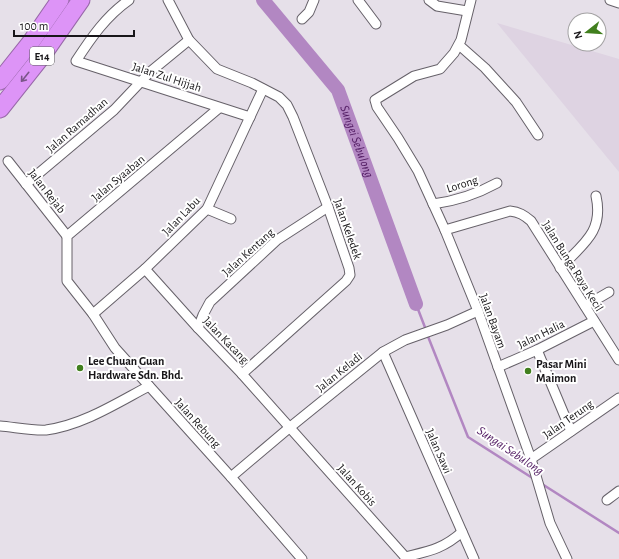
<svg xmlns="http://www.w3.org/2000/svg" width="619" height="559" viewBox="0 0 619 559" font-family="'Alegreya Sans',sans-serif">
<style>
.built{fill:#ded3e2}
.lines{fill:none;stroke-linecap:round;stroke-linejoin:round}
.stream{stroke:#b287c2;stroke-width:2.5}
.river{stroke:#b287c2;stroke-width:14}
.street-casing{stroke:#666169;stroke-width:11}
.highway-casing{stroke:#9868a9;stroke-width:19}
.street{stroke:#fff;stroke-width:9}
.highway{stroke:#dd94f7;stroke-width:17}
.oneway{stroke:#7a5588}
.poi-dot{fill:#417f1e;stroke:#fff;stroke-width:1.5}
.labels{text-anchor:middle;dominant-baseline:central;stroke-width:4;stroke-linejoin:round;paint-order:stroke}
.shield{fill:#fff;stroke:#5d5c5e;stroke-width:1}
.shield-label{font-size:11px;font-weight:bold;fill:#181619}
.street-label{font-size:12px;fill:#181619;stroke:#fff}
.poi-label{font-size:12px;font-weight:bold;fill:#181619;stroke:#fff;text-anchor:start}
.water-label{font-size:13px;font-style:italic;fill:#511b62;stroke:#fff}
</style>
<rect width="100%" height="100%" fill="#e6e0e9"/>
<path class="built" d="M497,23L619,59V172Z"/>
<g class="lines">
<g class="stream">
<path d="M416,304L426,330"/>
<path d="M427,334L468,437L534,479"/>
<path d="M542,484L619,533"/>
</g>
<path class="river" id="s1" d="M263,0L338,90L416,304"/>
<g class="street-casing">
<g id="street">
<path d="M129,0C106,16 91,38 76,61L250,117"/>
<path d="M168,0L189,40L217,69L252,83L279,97L287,105L293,117L328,207L349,268L350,275L346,281L242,374"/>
<path d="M358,0L376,24"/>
<path d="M429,0L437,6L467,11"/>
<path d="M471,0L461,40L454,53L440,69L414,76L375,100L377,107L398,138L418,171L445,230L478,311L531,459L550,523L567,559"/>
<path d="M610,0L619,3"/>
<path d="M302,19L309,12L314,0"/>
<path d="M459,45L485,68L516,102L538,135"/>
<path d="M219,108L67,236V281L93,314L115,348L231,477L302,559"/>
<path d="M8,161L67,236"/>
<path d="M26,184L114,110L150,72L189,40"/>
<path d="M433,204C456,201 477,194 497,183"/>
<path d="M207,209L231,219"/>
<path d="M445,230L510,211C519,212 524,215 531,221L619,360"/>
<path d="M560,268C583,244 604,232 596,196"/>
<path d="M145,269L198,328L242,374L407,559"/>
<path d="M585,306L609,292"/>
<path d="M93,314L145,269L207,209L263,89"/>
<path d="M198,328L203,315L210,302L277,240L328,207"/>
<path d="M537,350L571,431"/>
<path d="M383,352L474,559"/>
<path d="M498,367L537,350L594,321"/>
<path d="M0,426C13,427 34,431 46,430C83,425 117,403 149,386"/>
<path d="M531,459L619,398"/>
<path d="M231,477L289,428L383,352L405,340L447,325L478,311"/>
<path d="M607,500L619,491"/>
<path d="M405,557C429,551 443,549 462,532"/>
</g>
</g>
<g class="highway-casing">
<g id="highway">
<path d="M0,81L31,42L60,0"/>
<path d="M0,109L42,56L81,0"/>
</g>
</g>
<use href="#street" class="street"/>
<use href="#highway" class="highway"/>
</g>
<defs><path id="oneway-shaft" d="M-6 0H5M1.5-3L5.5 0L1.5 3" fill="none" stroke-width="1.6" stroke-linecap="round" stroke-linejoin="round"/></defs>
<use class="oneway" href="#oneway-shaft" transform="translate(25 77) rotate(129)"/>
<g class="poi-dot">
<circle cx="80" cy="368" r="4"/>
<circle cx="528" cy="371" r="4"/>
</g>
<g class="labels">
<rect class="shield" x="30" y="47" width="24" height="18" rx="3"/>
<g class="shield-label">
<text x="42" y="56">E14</text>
</g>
<g class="street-label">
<text transform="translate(167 77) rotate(18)">Jalan Zul Hijjah</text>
<text transform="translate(77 125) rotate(-41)">Jalan Ramadhan</text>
<text transform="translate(118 178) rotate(-40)">Jalan Syaaban</text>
<text transform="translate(462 184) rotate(-18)">Lorong</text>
<text transform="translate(47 191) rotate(52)">Jalan Rejab</text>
<text transform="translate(181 216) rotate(-46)">Jalan Labu</text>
<text transform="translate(348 229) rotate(71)">Jalan Keledek</text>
<text transform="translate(248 252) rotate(-42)">Jalan Kentang</text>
<text transform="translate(573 266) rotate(58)">Jalan Bunga Raya Kecil</text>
<text transform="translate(493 321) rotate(70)">Jalan Bayam</text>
<text transform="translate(541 334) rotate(-26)">Jalan Halia</text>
<text transform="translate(226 340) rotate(46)">Jalan Kacang</text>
<text transform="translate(339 372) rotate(-39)">Jalan Keladi</text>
<text transform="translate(568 419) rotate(-35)">Jalan Terung</text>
<text transform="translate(198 423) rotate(48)">Jalan Rebung</text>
<text transform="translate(439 451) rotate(66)">Jalan Sawi</text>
<text transform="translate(357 485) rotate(48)">Jalan Kobis</text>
</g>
<g class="poi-label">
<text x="88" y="361">Lee Chuan Guan<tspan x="88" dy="14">Hardware Sdn. Bhd.</tspan></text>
<text x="536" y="364">Pasar Mini<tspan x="536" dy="14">Maimon</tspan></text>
</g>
<g class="water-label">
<text stroke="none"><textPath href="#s1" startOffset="172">Sungei Sebulong</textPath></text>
<text transform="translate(510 451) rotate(34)">Sungai Sebulong</text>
</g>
</g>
<g transform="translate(587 32) rotate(253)"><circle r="19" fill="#ffffff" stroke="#a3a2a3"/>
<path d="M0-3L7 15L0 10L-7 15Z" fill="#417f1e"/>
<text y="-6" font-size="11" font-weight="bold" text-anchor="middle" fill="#181619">N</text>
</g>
<path d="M14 30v6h120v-6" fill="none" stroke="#181619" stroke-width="2"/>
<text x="20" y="30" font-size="12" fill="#181619" stroke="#ffffff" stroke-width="3" paint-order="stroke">100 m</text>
</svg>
